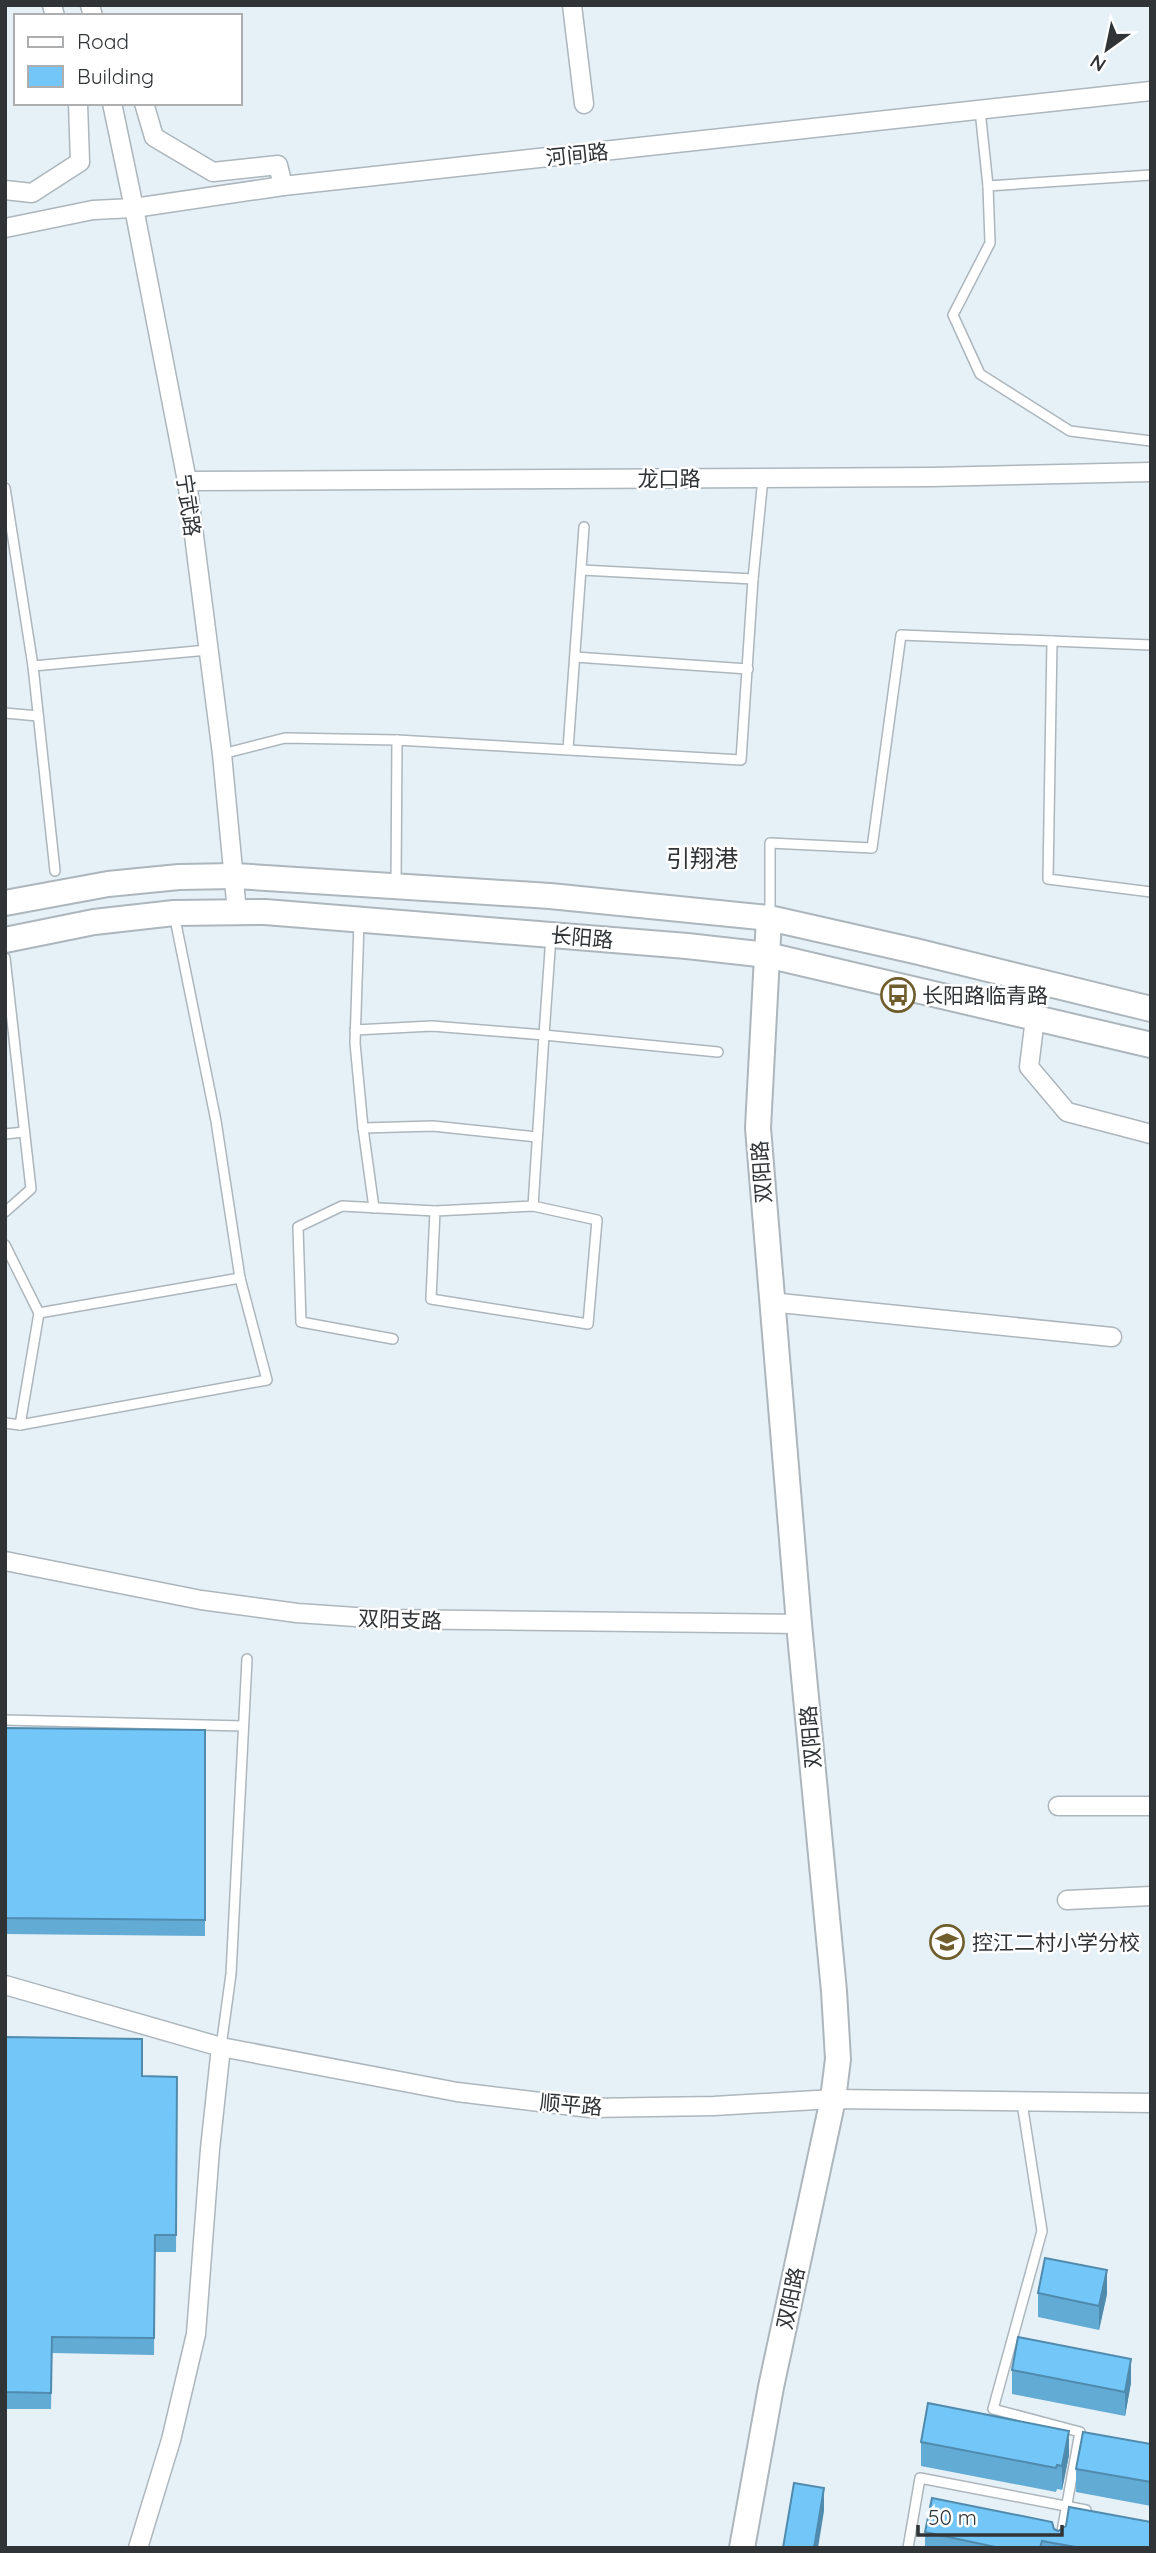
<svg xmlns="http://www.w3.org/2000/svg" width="1156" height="2553" viewBox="0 0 1156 2553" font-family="Quicksand,'Noto Sans SC',sans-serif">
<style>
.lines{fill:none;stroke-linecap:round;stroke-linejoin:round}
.lane-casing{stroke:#acb6bc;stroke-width:12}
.street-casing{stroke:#acb6bc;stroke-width:21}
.secondary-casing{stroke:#acb6bc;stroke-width:28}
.lane{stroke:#fff;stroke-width:9}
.street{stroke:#fff;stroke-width:18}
.secondary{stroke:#fff;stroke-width:24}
.wall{fill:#62abd5}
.shaded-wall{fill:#508bae}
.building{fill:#72c7f8;stroke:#508bae;stroke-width:2}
.labels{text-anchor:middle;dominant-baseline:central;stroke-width:5;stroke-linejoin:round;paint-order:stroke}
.street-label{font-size:21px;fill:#303436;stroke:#fff}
.poi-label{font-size:21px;fill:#303436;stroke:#fff;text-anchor:start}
.quarter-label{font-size:24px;fill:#303436;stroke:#fff}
</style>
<rect width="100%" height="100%" fill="#e6f0f7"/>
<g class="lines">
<g class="lane-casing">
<g id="lane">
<path d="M980,110L988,186L990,243L953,315L980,374L1070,431L1151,441"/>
<path d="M988,186L1151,175"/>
<path d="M5,488L33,666"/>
<path d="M582,570L753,579"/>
<path d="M1151,645L1052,641L1048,879L1151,892"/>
<path d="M575,657L748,669"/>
<path d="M5,713L38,716"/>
<path d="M568,749L584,527"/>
<path d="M222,754L285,738L397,740"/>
<path d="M55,871L33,666L208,650"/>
<path d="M396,884L397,740L741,760L753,579L763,478"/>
<path d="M770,915V843L872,848L901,635L1052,641"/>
<path d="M359,922L355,1043L363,1128L374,1208"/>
<path d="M551,936L544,1035L718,1052"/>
<path d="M5,958L31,1189L5,1212"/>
<path d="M355,1030L432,1026L544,1035L533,1206L597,1220L588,1324L431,1299L435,1211L533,1206"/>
<path d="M363,1128L433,1126L537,1137"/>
<path d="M5,1134L24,1132"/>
<path d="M5,1245L39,1313L240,1278L216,1121L174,914"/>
<path d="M39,1313L20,1425L267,1380L240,1278"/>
<path d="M393,1339L301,1322L298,1227L342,1206L435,1211"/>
<path d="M5,1423L20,1425"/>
<path d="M5,1720L243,1726"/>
<path d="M221,2047L231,1974L247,1659"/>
<path d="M1022,2103L1042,2231L993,2409L1080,2432L1059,2548"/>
<path d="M908,2548L920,2478L1086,2510"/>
</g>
</g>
<g class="street-casing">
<g id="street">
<path d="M52,5L55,16"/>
<path d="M90,5L93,16"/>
<path d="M572,5L584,104"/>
<path d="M112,103L134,208L187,481L222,754L237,912"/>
<path d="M144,103L154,137L213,172L278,165L283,186"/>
<path d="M5,190L32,193L80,162L78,103"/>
<path d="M5,228L93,210L134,208L283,186L1151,91"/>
<path d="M187,481L931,477L1151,472"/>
<path d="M1035,1018L1029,1067L1067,1112L1151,1134"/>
<path d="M770,1302L1112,1337"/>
<path d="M5,1561L201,1600L297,1613L385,1619L799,1624"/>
<path d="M1058,1806H1151"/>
<path d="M1067,1900L1151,1896"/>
<path d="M5,1985L221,2047L457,2092L590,2108L714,2106L833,2099L1151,2103"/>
<path d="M138,2548L171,2440L196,2334L210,2149L221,2047"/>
</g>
</g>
<g class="secondary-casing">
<g id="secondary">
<path d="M5,903L108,884L179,877L235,876L550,896L769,918L915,951L1151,1009"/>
<path d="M5,940L94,922L174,913L265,912L687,946L767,955L1151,1045"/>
<path d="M742,2548L771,2387L833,2099L838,2059L834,1991L799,1624L758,1128L769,918"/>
</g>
</g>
<use href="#lane" class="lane"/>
<use href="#street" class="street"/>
<use href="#secondary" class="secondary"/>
</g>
<g class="wall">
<path d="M5,1728L205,1730V1936L5,1934Z"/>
<path d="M5,2037L142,2076L177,2077L176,2252H155L154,2355L52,2353L51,2409H5Z"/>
<path d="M1038,2293L1107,2294L1099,2330L1038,2317Z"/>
<path d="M1012,2370L1131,2383L1125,2416L1012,2394Z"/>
<path d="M921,2442L1069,2455L1062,2490L1057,2489L1056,2492L921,2466Z"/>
<path d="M1151,2444V2506L1076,2492V2469Z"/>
<path d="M1054,2529L1058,2531L1151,2548H925V2532Z"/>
</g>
<g class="shaded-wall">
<path d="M1107,2270V2294L1099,2330V2306Z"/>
<path d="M1131,2359V2383L1125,2416V2392Z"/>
<path d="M1069,2431V2455L1062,2490V2466Z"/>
<path d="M824,2488V2511L818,2548H814Z"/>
</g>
<g class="building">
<path d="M5,1728L205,1730V1920L5,1918Z"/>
<path d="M5,2037L142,2039V2076L177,2077L176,2235H155L154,2338L52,2337L51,2393L5,2392Z"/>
<path d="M1045,2258L1107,2270L1099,2306L1038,2293Z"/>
<path d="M1018,2337L1131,2359L1125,2392L1012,2370Z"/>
<path d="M928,2403L1069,2431L1062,2466L1057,2465L1056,2468L921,2442Z"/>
<path d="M1083,2432L1151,2444V2482L1076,2469Z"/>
<path d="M794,2483L824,2488L814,2548H783Z"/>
<path d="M932,2498L1052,2522L1054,2529L1058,2531L1066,2526L1069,2507L1151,2522V2548H1081L1042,2541L1040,2548H1000L925,2532Z"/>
</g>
<defs>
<g id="bus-ring" transform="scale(1.75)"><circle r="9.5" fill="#fff" stroke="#6f5d2b" stroke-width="1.5"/><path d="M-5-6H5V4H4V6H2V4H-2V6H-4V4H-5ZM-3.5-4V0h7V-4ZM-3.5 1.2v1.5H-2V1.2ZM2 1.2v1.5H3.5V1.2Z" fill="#6f5d2b"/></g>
<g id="school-ring" transform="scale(1.75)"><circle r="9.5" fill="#fff" stroke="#6f5d2b" stroke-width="1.5"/><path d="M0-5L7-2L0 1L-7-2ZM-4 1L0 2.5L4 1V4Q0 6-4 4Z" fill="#6f5d2b"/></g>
</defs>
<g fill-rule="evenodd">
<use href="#bus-ring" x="898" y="995"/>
<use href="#school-ring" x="947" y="1942"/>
</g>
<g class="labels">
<g class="street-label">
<text transform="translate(577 154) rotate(-6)">河间路</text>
<text x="669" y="478">龙口路</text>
<text transform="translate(189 505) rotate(82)">宁武路</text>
<text transform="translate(582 937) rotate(5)">长阳路</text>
<text transform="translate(761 1172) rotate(-94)">双阳路</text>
<text transform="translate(400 1619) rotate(2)">双阳支路</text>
<text transform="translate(810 1737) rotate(-95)">双阳路</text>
<text transform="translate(571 2104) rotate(5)">顺平路</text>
<text transform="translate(790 2298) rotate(-78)">双阳路</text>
</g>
<g class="poi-label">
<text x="922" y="995">长阳路临青路</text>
<text x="972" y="1942">控江二村小学分校</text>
</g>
<g class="quarter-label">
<text x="702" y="858">引翔港</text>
</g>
</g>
<rect width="1156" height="2553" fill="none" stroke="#303436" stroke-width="14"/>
<rect x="14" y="14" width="228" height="91" fill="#ffffff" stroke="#acaeaf" stroke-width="2"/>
<rect x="28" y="37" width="35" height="10" fill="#ffffff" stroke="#acaeaf" stroke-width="2"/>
<text x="77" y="49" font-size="21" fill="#303436">Road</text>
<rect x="28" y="66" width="35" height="21" fill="#72c7f8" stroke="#acaeaf" stroke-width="2"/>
<text x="77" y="84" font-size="21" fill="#303436">Building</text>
<g transform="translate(1107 49) rotate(213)" stroke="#ffffff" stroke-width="5" paint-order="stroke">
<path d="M0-5L12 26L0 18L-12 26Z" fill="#303436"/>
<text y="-10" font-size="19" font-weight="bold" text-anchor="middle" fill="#303436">N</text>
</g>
<path d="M918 2525v10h144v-10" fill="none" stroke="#303436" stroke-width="3.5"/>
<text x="928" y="2525" font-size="21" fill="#303436" stroke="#ffffff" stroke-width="5" paint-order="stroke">50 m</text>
</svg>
